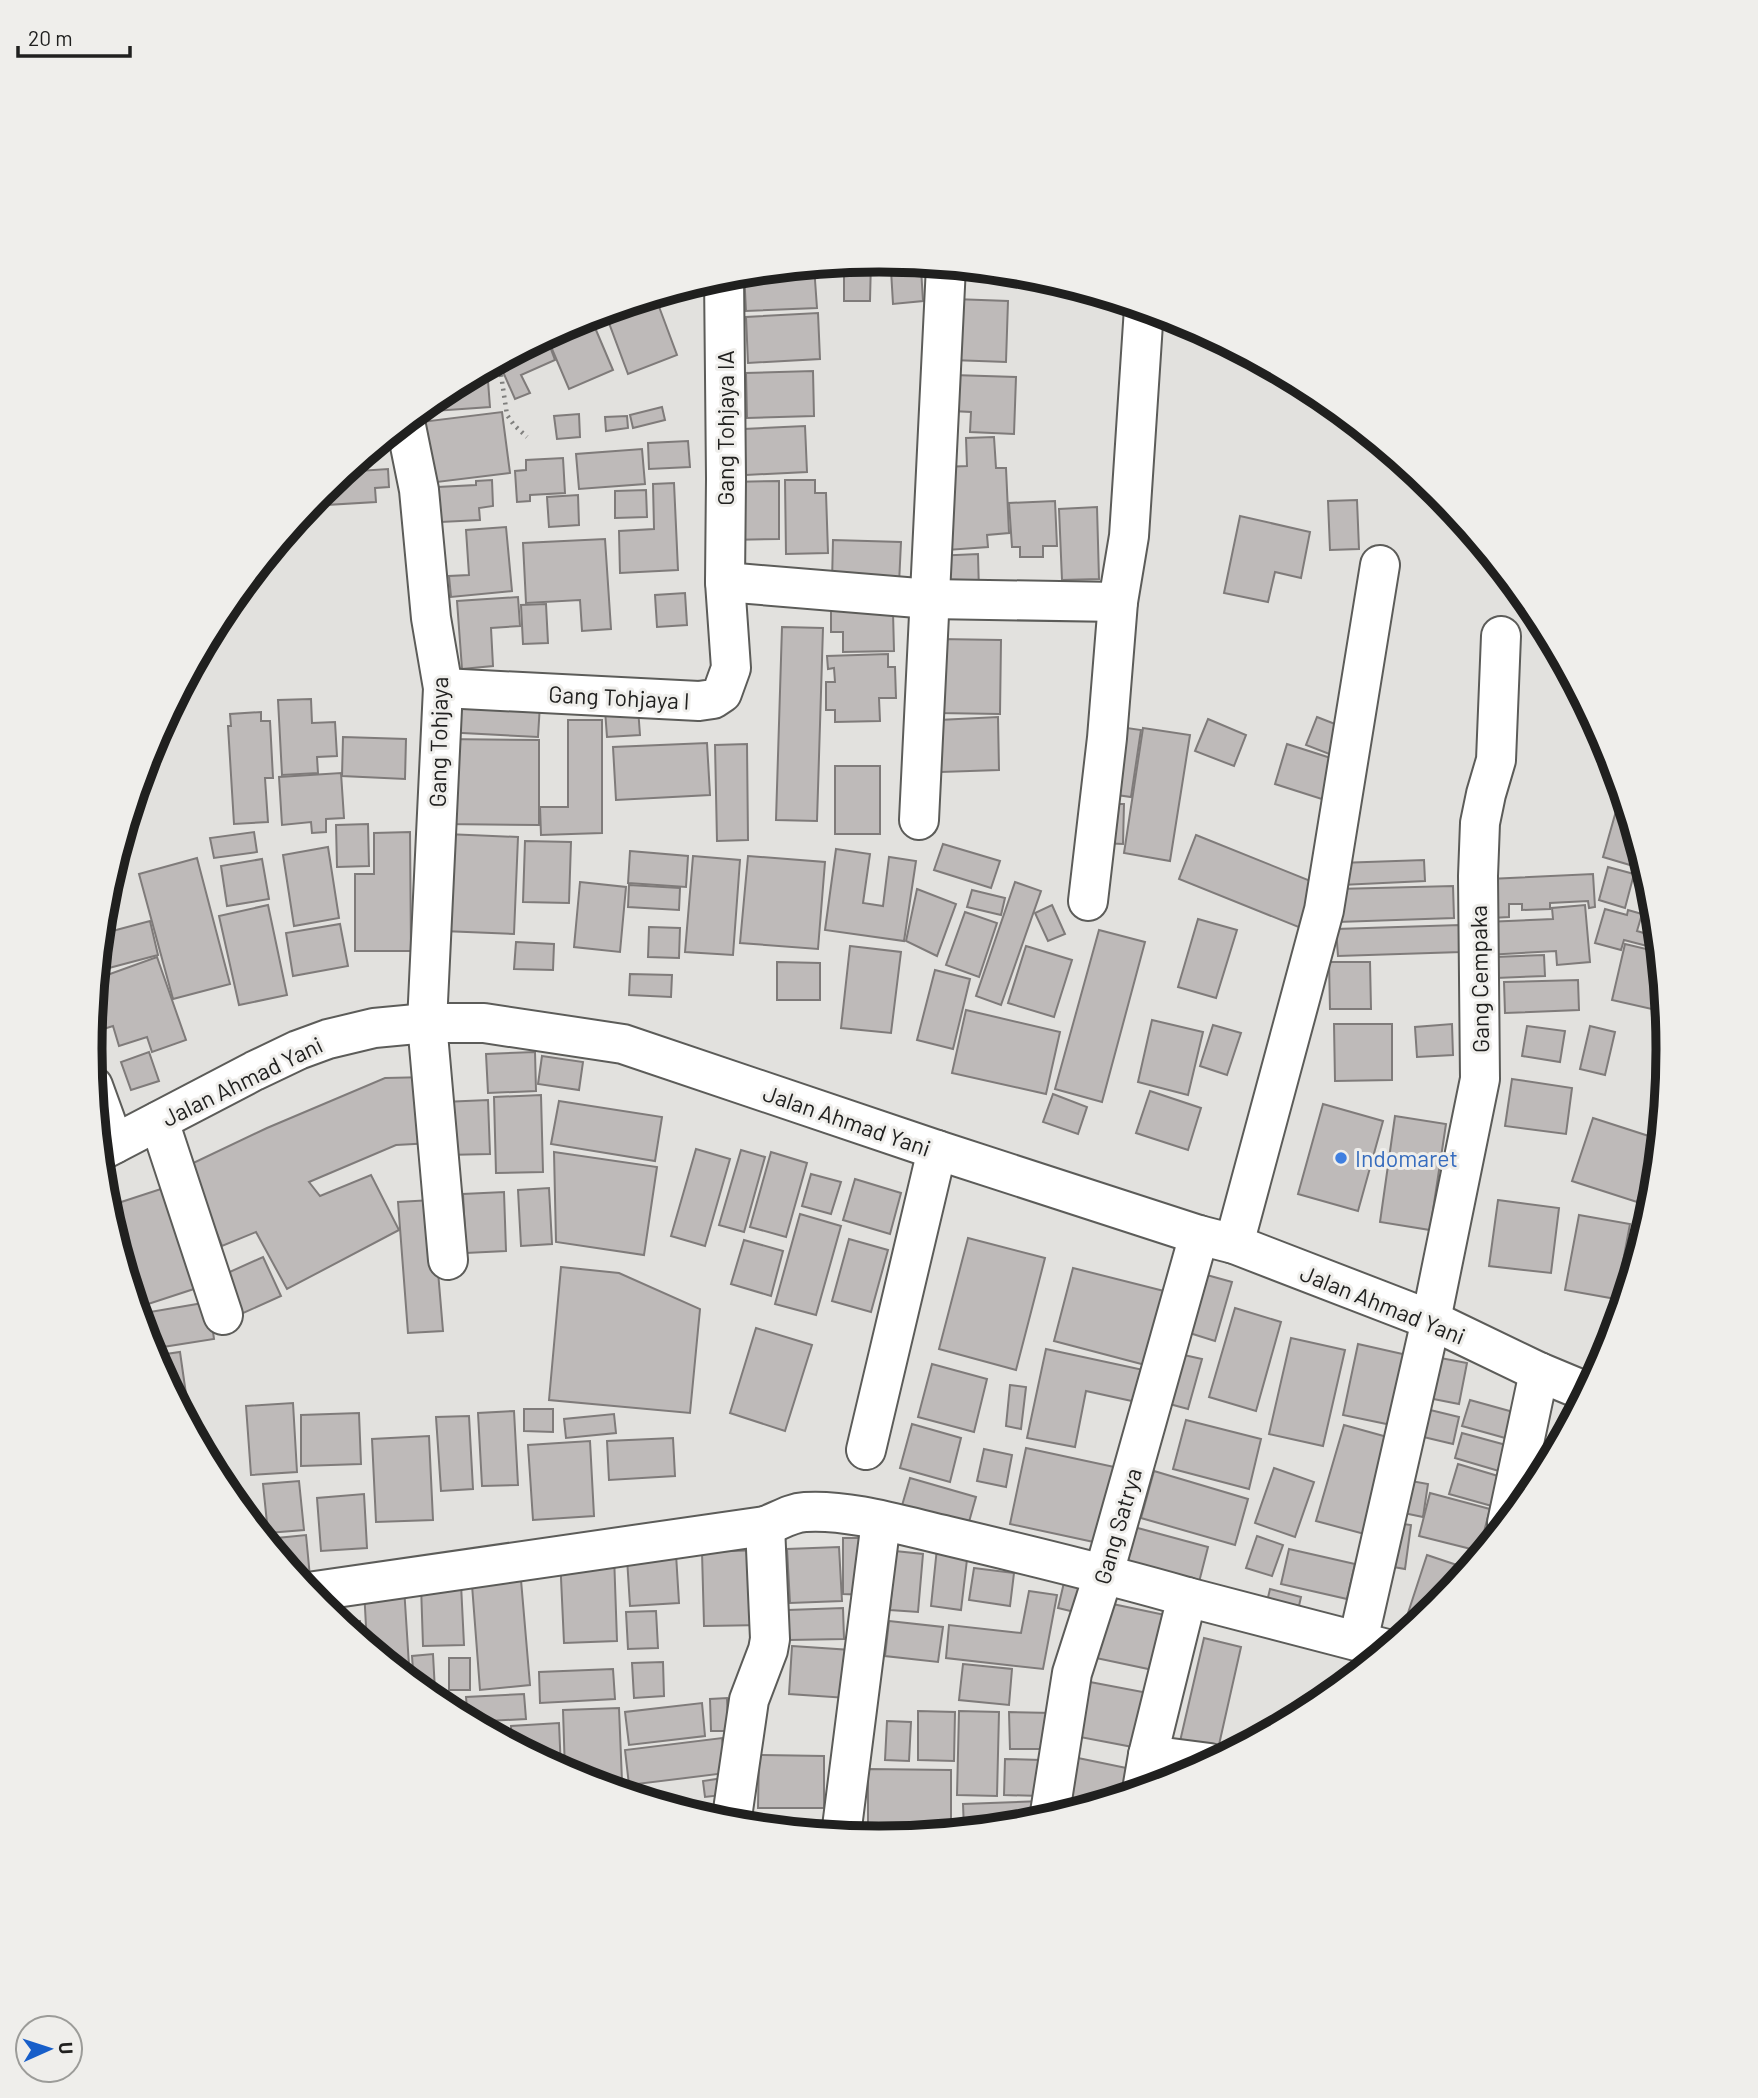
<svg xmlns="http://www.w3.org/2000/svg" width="1758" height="2098" viewBox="0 0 1758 2098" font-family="Barlow,sans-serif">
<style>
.building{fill:#bebab9;stroke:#7f7b7a;stroke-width:2}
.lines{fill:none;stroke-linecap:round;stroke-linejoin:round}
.minor-casing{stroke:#5c5c59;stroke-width:42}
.secondary-casing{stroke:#5c5c59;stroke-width:42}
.path{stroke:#7f7f7d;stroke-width:4.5;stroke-dasharray:2 5;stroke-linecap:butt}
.minor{stroke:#fff;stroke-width:38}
.secondary{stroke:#fff;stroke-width:38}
.shop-dot{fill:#3f7fe0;stroke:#efeeeb;stroke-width:2.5}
.labels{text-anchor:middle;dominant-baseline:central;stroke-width:6;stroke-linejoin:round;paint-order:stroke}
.street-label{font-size:23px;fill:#20201f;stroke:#efeeeb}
.shop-label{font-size:23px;fill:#366cbe;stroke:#efeeeb;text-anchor:start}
.rim{fill:none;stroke:#20201f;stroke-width:9}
</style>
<rect width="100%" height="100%" fill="#e2e1de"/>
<g class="building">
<path d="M871,260L870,301H844V263Z"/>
<path d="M814,266L817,308L746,311L744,272Z"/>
<path d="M921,268L923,301L893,304L891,270Z"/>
<path d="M672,291L605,316L603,311Z"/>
<path d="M954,299L1008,301L1006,362L952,360Z"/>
<path d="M658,304L677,355L628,374L609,323Z"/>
<path d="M818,313L820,359L748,363L746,317Z"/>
<path d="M593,323L613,370L569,389L549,342Z"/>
<path d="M549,344L555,360L521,375L530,393L515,399L500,365Z"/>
<path d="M487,368L490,407L434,411L433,399L441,392Z"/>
<path d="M813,371L814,416L747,418L746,373Z"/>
<path d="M953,375L1016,377L1014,434L970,432L971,412L952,411Z"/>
<path d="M662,407L665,420L633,428L630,415Z"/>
<path d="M502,412L510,473L429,483L421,422Z"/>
<path d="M579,414L580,437L557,439L554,416Z"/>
<path d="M627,416L628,428L606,431L605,417Z"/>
<path d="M805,426L807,472L746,475L744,429Z"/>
<path d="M994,437L996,468H1006L1009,533L987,535L988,547L947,550L943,467L967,466L966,438Z"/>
<path d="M688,441L690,467L649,469L648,443Z"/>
<path d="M642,449L645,484L579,489L576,454Z"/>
<path d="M563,458L565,493L530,495V501L517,502L515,471L526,470V460Z"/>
<path d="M388,469L389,487L375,488L376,502L308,506L321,490L343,472Z"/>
<path d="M492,480L493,506L479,508L480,520L441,522L438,487L476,485V481Z"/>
<path d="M785,480H815V493H826L828,553L786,554Z"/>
<path d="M779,481V539L727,540V482Z"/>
<path d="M674,483L678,570L620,573L619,531L654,529L653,484Z"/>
<path d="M646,490L647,517L615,518V491Z"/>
<path d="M578,495L579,525L549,527L547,497Z"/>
<path d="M1357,500L1359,549L1330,550L1328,501Z"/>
<path d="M1055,501L1057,546H1043V557H1020V547H1012L1009,503Z"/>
<path d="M1097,507L1099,579L1062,580L1059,509Z"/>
<path d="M1240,516L1310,532L1301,578L1275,572L1268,602L1224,593Z"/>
<path d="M506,527L512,591L451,597L449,576L469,575L466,530Z"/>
<path d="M605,539L611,629L582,631L580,600L526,603L523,543Z"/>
<path d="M833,540L901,542L899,584L832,582Z"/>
<path d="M978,554L979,592L936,594L934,556Z"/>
<path d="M685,593L687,625L657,627L655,595Z"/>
<path d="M518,597L520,626L491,628L493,666L462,669L457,601Z"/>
<path d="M546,604L548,643L523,644L521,605Z"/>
<path d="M831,606L893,612L894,651L843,652V632H831Z"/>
<path d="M782,627L823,628L817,821L776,820Z"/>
<path d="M939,639L1001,640L1000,714L938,713Z"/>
<path d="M888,654V667H895L896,698H879L880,721L835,722V710H826V682H835L834,668L828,669L827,656Z"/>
<path d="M446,698L540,704L538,737L444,732Z"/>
<path d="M311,699L312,723L335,722L337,756L317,757L318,773L282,775L278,700Z"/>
<path d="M638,708L640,735L607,737L605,710Z"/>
<path d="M261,712V721H270L273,778H265L268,822L234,824L228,726H231L230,714Z"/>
<path d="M998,717L999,770L941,772L939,720Z"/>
<path d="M1317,717L1348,729L1337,757L1306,745Z"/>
<path d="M1208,719L1246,735L1234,766L1195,751Z"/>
<path d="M568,720H602V833L541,835L540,807H568Z"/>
<path d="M1113,726L1141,730L1131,797L1103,793Z"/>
<path d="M1143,728L1190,735L1170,861L1124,853Z"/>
<path d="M343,737L406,739L405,779L342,776Z"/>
<path d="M441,739L539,740V825L442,824Z"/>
<path d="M707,743L710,795L616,800L613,747Z"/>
<path d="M747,744L748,840L717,841L715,745Z"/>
<path d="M1287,744L1340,761L1328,801L1275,784Z"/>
<rect x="835" y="766" width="45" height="68"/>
<path d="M341,773L344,818L326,819V832L312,833L311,822L282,825L279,777Z"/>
<path d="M1102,804H1124L1123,844L1101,843Z"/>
<path d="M1616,811L1629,815L1643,860L1640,868L1603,857Z"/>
<path d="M126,824L128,852L117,853Z"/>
<path d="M368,824L369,866L337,867L336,825Z"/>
<path d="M254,832L257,852L214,858L210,838Z"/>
<path d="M410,832L411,951H355V874H374V833Z"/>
<path d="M446,834L518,837L514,934L443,931Z"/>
<path d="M1196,835L1323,886L1306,930L1179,879Z"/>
<path d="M525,841L571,842L569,903L523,902Z"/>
<path d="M943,844L1000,861L991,888L934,870Z"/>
<path d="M328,847L339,918L294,926L283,855Z"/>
<path d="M836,849L870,854L863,903L883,906L889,857L916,861L904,941L825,930Z"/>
<path d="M630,851L688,856L686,887L628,883Z"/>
<path d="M693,856L740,860L733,955L685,952Z"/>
<path d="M748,856L825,862L818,949L740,943Z"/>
<path d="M197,858L230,984L173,999L139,874Z"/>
<path d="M262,859L269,899L227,906L221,866Z"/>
<path d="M1424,860L1425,881L1341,885L1339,863Z"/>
<path d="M1608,867L1634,874L1625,908L1599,900Z"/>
<path d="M1593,874L1595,907L1589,908L1588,901L1550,903V909L1522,910V904H1509V917L1491,918L1489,879Z"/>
<path d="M580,882L626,887L620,952L574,947Z"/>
<path d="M1015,882L1041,891L1001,1005L976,996Z"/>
<path d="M629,885L680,888L679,910L628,907Z"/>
<path d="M1453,886L1454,918L1338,922L1337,889Z"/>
<path d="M917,889L956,904L937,956L906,941Z"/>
<path d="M972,890L1005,898L1001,915L967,907Z"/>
<path d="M268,905L287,995L239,1005L219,916Z"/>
<path d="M1052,905L1065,934L1048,941L1035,913Z"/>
<path d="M1585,905L1590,962L1557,965L1556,951L1486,955L1485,922L1553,919L1552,908Z"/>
<path d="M1605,909L1627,915L1628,910L1642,914L1637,931L1654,936L1651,947L1624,940L1621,950L1595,943Z"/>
<path d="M965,912L997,923L979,977L946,965Z"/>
<path d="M1198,919L1237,930L1216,998L1178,987Z"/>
<path d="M150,921L158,955L109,968L101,934Z"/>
<path d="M340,924L348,966L293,976L286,933Z"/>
<path d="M1460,925L1461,952L1338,956L1336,929Z"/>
<path d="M649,927L680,928L679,958L648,957Z"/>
<path d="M1099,930L1145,942L1102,1102L1055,1089Z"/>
<path d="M516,942L554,944L553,970L514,969Z"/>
<path d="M1625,944L1659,952L1665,1012L1612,1000Z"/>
<path d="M850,946L901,952L891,1033L841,1028Z"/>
<path d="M1026,946L1072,960L1054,1017L1008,1003Z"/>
<path d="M1544,955L1545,976L1496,978L1495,957Z"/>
<path d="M157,957L186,1040L152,1052L147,1037L119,1046L113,1026L97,1031L92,1017L96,979Z"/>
<path d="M777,962L820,963V1000H777Z"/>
<path d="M1329,962H1370L1371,1009H1330Z"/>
<path d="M935,970L970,979L953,1049L917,1040Z"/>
<path d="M630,974L672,975L671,997L629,995Z"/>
<path d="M1578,980L1579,1010L1505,1013L1504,982Z"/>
<path d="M966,1010L1060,1032L1046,1094L952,1073Z"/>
<path d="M1152,1020L1203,1032L1188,1095L1138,1082Z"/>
<path d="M1334,1024H1392V1080L1335,1081Z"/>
<path d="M1452,1024L1453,1055L1417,1057L1415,1027Z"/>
<path d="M1213,1025L1241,1033L1227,1075L1200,1066Z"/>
<path d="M1527,1026L1565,1031L1560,1062L1522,1056Z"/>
<path d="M1590,1026L1615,1032L1605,1075L1580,1069Z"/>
<path d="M149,1052L159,1081L131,1090L121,1062Z"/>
<path d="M535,1052L536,1091L488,1093L486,1054Z"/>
<path d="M542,1056L583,1062L579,1090L538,1084Z"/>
<path d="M429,1077L432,1143L396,1145L309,1182L320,1196L371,1175L399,1230L287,1289L256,1232L222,1246L189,1165L267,1128L385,1078Z"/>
<path d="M1512,1079L1572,1088L1566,1134L1505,1126Z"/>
<path d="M1150,1091L1201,1108L1188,1150L1136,1133Z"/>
<path d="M1053,1094L1087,1107L1078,1134L1043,1122Z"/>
<path d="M541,1095L543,1172L496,1173L494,1097Z"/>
<path d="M488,1100L490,1154L445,1155L443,1102Z"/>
<path d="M559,1101L662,1117L655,1161L551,1144Z"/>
<path d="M1323,1104L1383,1121L1358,1211L1298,1194Z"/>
<path d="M1395,1116L1446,1124L1430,1230L1380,1222Z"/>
<path d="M1593,1118L1658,1139L1637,1202L1572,1181Z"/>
<path d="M696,1149L730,1159L705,1246L671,1236Z"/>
<path d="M741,1150L765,1157L744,1232L719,1225Z"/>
<path d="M554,1152L657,1167L644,1255L556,1242Z"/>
<path d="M771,1152L807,1163L786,1237L750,1227Z"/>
<path d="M811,1174L841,1182L831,1214L802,1206Z"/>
<path d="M855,1179L901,1193L890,1234L843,1220Z"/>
<path d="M170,1186L203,1286L136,1308L106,1207Z"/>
<path d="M549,1188L552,1244L521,1246L518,1190Z"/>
<path d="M504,1192L506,1251L466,1253L463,1194Z"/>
<path d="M432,1200L443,1331L408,1333L398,1202Z"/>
<path d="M1498,1200L1559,1208L1551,1273L1489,1266Z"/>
<path d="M800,1214L841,1226L816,1315L775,1304Z"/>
<path d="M1579,1215L1630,1224L1616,1299L1565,1290Z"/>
<path d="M968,1238L1045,1258L1016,1370L939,1349Z"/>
<path d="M849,1239L888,1250L871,1312L832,1301Z"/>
<path d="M744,1240L783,1251L771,1296L731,1284Z"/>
<path d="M263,1257L281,1296L241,1314L223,1275Z"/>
<path d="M561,1267L619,1273L700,1309L690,1413L549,1400Z"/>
<path d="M1073,1268L1168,1292L1149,1366L1054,1341Z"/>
<path d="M1196,1272L1232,1282L1215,1341L1180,1330Z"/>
<path d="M209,1302L214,1339L150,1349L144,1313Z"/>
<path d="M1235,1308L1281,1322L1256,1411L1209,1397Z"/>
<path d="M756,1328L812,1345L785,1431L730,1413Z"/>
<path d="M1291,1338L1345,1350L1323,1446L1269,1434Z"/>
<path d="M1358,1344L1416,1357L1401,1427L1343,1415Z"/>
<path d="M1046,1349L1148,1371L1141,1403L1086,1391L1075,1447L1027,1438Z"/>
<path d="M180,1352L189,1415L184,1416L152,1356Z"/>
<path d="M1175,1353L1202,1359L1188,1409L1162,1402Z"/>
<path d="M1430,1356L1467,1363L1459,1404L1423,1397Z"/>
<path d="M932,1364L987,1379L974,1432L918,1417Z"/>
<path d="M1010,1385L1026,1387L1021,1429L1006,1426Z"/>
<path d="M1470,1400L1524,1415L1516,1441L1462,1426Z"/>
<path d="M293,1403L297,1472L251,1475L246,1406Z"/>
<path d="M1422,1408L1459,1417L1453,1444L1415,1435Z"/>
<path d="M524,1409H553V1432L524,1431Z"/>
<path d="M514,1411L518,1485L482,1486L478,1413Z"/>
<path d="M359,1413L361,1464L301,1466V1415Z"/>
<path d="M614,1414L616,1433L566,1438L564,1419Z"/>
<path d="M469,1416L473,1489L441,1491L436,1417Z"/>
<path d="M1186,1420L1261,1439L1249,1489L1173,1469Z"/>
<path d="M912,1424L961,1438L950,1482L900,1468Z"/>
<path d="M1344,1425L1398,1440L1372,1536L1316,1521Z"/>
<path d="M1462,1433L1517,1448L1509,1474L1455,1458Z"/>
<path d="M429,1436L433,1520L376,1522L372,1439Z"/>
<path d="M673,1438L675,1476L609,1480L607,1441Z"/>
<path d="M590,1441L594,1516L533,1520L528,1445Z"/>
<path d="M1026,1448L1119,1468L1103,1544L1010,1524Z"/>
<path d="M984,1449L1012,1455L1006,1487L977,1481Z"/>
<path d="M1458,1464L1508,1479L1499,1508L1449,1494Z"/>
<path d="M1274,1468L1314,1482L1295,1537L1255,1523Z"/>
<path d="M1154,1471L1248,1499L1235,1545L1141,1518Z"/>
<path d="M910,1478L976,1497L967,1529L901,1509Z"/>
<path d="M1400,1479L1428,1484L1423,1517L1394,1511Z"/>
<path d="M299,1481L304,1530L268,1533L263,1484Z"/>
<path d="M1430,1493L1490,1509L1479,1551L1419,1536Z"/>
<path d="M364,1494L367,1548L321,1551L317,1498Z"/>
<path d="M1389,1522L1411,1525L1405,1569L1382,1565Z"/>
<path d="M1134,1527L1208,1547L1198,1586L1123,1566Z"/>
<path d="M306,1535L310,1577L296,1578L267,1542V1539Z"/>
<path d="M1257,1536L1283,1545L1272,1576L1246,1568Z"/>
<path d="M843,1538H868L867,1595L843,1594Z"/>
<path d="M839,1547L842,1601L790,1603L787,1549Z"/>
<path d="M937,1548L968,1551L961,1610L931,1606Z"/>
<path d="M1289,1549L1355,1564L1347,1599L1281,1584Z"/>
<path d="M761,1550L763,1625L704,1626L702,1552Z"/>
<path d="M895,1551L923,1554L918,1612L890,1610Z"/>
<path d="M676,1554L679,1603L630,1606L627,1558Z"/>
<path d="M614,1555L617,1641L564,1643L560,1556Z"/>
<path d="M1427,1555L1469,1569L1437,1608L1424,1618L1408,1613Z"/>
<path d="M974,1568L1014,1573L1010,1606L969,1600Z"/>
<path d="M1066,1574L1094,1581L1087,1615L1058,1608Z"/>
<path d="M521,1580L530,1685L480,1690L472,1585Z"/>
<path d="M461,1584L464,1645L423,1646L421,1585Z"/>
<path d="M404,1587L410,1681L367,1645L364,1589Z"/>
<path d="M1270,1589L1301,1597L1296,1619L1265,1610Z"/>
<path d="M1029,1591L1057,1595L1043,1669L946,1658L949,1625L1021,1633Z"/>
<path d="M1108,1603L1165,1615L1153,1670L1096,1658Z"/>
<path d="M843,1608L844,1639L789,1640L788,1610Z"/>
<path d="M656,1611L658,1648L628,1649L626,1612Z"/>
<path d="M360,1621L362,1641L339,1623Z"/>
<path d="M889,1621L943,1627L938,1662L885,1656Z"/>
<path d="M1204,1638L1241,1647L1216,1758L1178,1750Z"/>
<path d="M792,1646L851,1650L847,1698L789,1694Z"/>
<path d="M433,1654L435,1691L423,1692L414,1684L412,1656Z"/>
<rect x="449" y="1658" width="21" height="32"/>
<path d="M663,1662L664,1696L634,1698L632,1663Z"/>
<path d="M963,1664L1012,1669L1009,1705L959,1700Z"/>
<path d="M613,1669L615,1699L540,1703L539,1672Z"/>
<path d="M1090,1682L1148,1693L1138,1748L1080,1737Z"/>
<path d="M524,1694L526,1719L470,1722L468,1720L466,1697Z"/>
<path d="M727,1698L728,1731H711L710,1699Z"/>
<path d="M702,1703L705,1736L629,1745L625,1712Z"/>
<path d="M619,1708L622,1781L587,1782L565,1772L563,1710Z"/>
<path d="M918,1711L955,1712L954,1761L918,1760Z"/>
<path d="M959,1711L999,1712L997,1796L957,1795Z"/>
<path d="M1009,1712L1053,1713L1054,1749H1010Z"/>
<path d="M887,1721L911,1722L909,1761L885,1760Z"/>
<path d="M559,1723L561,1770L512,1744L511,1726Z"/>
<path d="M722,1738L726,1773L629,1785L625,1750Z"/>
<path d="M759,1755L824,1756V1808H758Z"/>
<path d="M1078,1758L1141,1771L1137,1792L1095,1805L1070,1800Z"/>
<path d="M1005,1759L1041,1760L1040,1796L1004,1795Z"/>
<path d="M868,1769L951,1770V1824H868Z"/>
<path d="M730,1777V1794L705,1797L703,1781Z"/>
<path d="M1042,1801L1033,1824L964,1830L963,1804Z"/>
<path d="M748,1821H793V1830L748,1826Z"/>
<path d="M918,1827L951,1828V1832L918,1835Z"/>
</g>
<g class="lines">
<g class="minor-casing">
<g id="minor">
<path d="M405,421L419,490L431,618L443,688L427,1023L448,1260"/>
<path d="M725,582L930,599L1118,602"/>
<path d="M443,688L699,701L713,699L722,693L731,668L725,582L726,479L724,275"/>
<path d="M919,820L946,266"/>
<path d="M1088,901L1107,738L1118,602L1129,536L1144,308"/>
<path d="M93,1086L114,1144"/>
<path d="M159,1121L223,1315"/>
<path d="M1234,1244L1324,910L1380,565"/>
<path d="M866,1450L937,1150"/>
<path d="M1507,1523L1539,1372"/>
<path d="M308,1592L765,1526C779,1521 790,1513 805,1512C849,1509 904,1526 948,1536C1028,1555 1108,1574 1187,1597L1148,1755L1142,1790"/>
<path d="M1187,1597L1387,1649"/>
<path d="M1358,1641L1431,1320L1480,1079L1478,876L1480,823L1486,794L1496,760L1501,636"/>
<path d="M1148,1755L1210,1763"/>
<path d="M1049,1819L1072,1673L1104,1573L1199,1235"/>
<path d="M731,1824L749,1700L768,1650L770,1639L765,1526"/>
<path d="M841,1835L881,1521"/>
</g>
</g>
<g class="secondary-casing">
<path id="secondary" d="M99,1152L254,1071L298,1050L328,1039L374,1028L427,1023H484L623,1044L937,1150L1199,1235L1234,1244L1431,1320L1539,1372L1587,1392"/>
</g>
<path class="path" d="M499,361L507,415L514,425L527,437"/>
<use href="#minor" class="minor"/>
<use href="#secondary" class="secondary"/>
</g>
<circle class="shop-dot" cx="1341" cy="1158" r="7"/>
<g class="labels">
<g class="street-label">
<text transform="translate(725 428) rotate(-90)">Gang Tohjaya IA</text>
<text transform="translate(619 697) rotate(3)">Gang Tohjaya I</text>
<text transform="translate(438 742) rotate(-89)">Gang Tohjaya</text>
<text transform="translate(1479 979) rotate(-91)">Gang Cempaka</text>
<text transform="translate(242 1081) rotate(-26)">Jalan Ahmad Yani</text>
<text transform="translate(847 1120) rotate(19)">Jalan Ahmad Yani</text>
<text transform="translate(1383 1304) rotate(22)">Jalan Ahmad Yani</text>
<text transform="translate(1117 1526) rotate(-74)">Gang Satrya</text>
</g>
<g class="shop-label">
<text x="1355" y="1158">Indomaret</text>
</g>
</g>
<path d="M0 0H1758V2098H0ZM102 1049a777 777 0 1 1 1554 0a777 777 0 1 1-1554 0Z" fill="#efeeeb" fill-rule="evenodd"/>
<path class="rim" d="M102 1049a777 777 0 1 1 1554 0a777 777 0 1 1-1554 0Z"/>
<g transform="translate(49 2049) rotate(87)"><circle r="33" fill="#efeeeb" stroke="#9c9c99" stroke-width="2"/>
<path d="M0-5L12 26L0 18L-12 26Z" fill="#175ec9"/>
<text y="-10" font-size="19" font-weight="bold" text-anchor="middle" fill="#20201f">U</text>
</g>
<path d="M18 46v10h112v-10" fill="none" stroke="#20201f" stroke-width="3.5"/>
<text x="28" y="46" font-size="21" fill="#20201f" stroke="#efeeeb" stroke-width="5" paint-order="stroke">20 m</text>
</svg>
